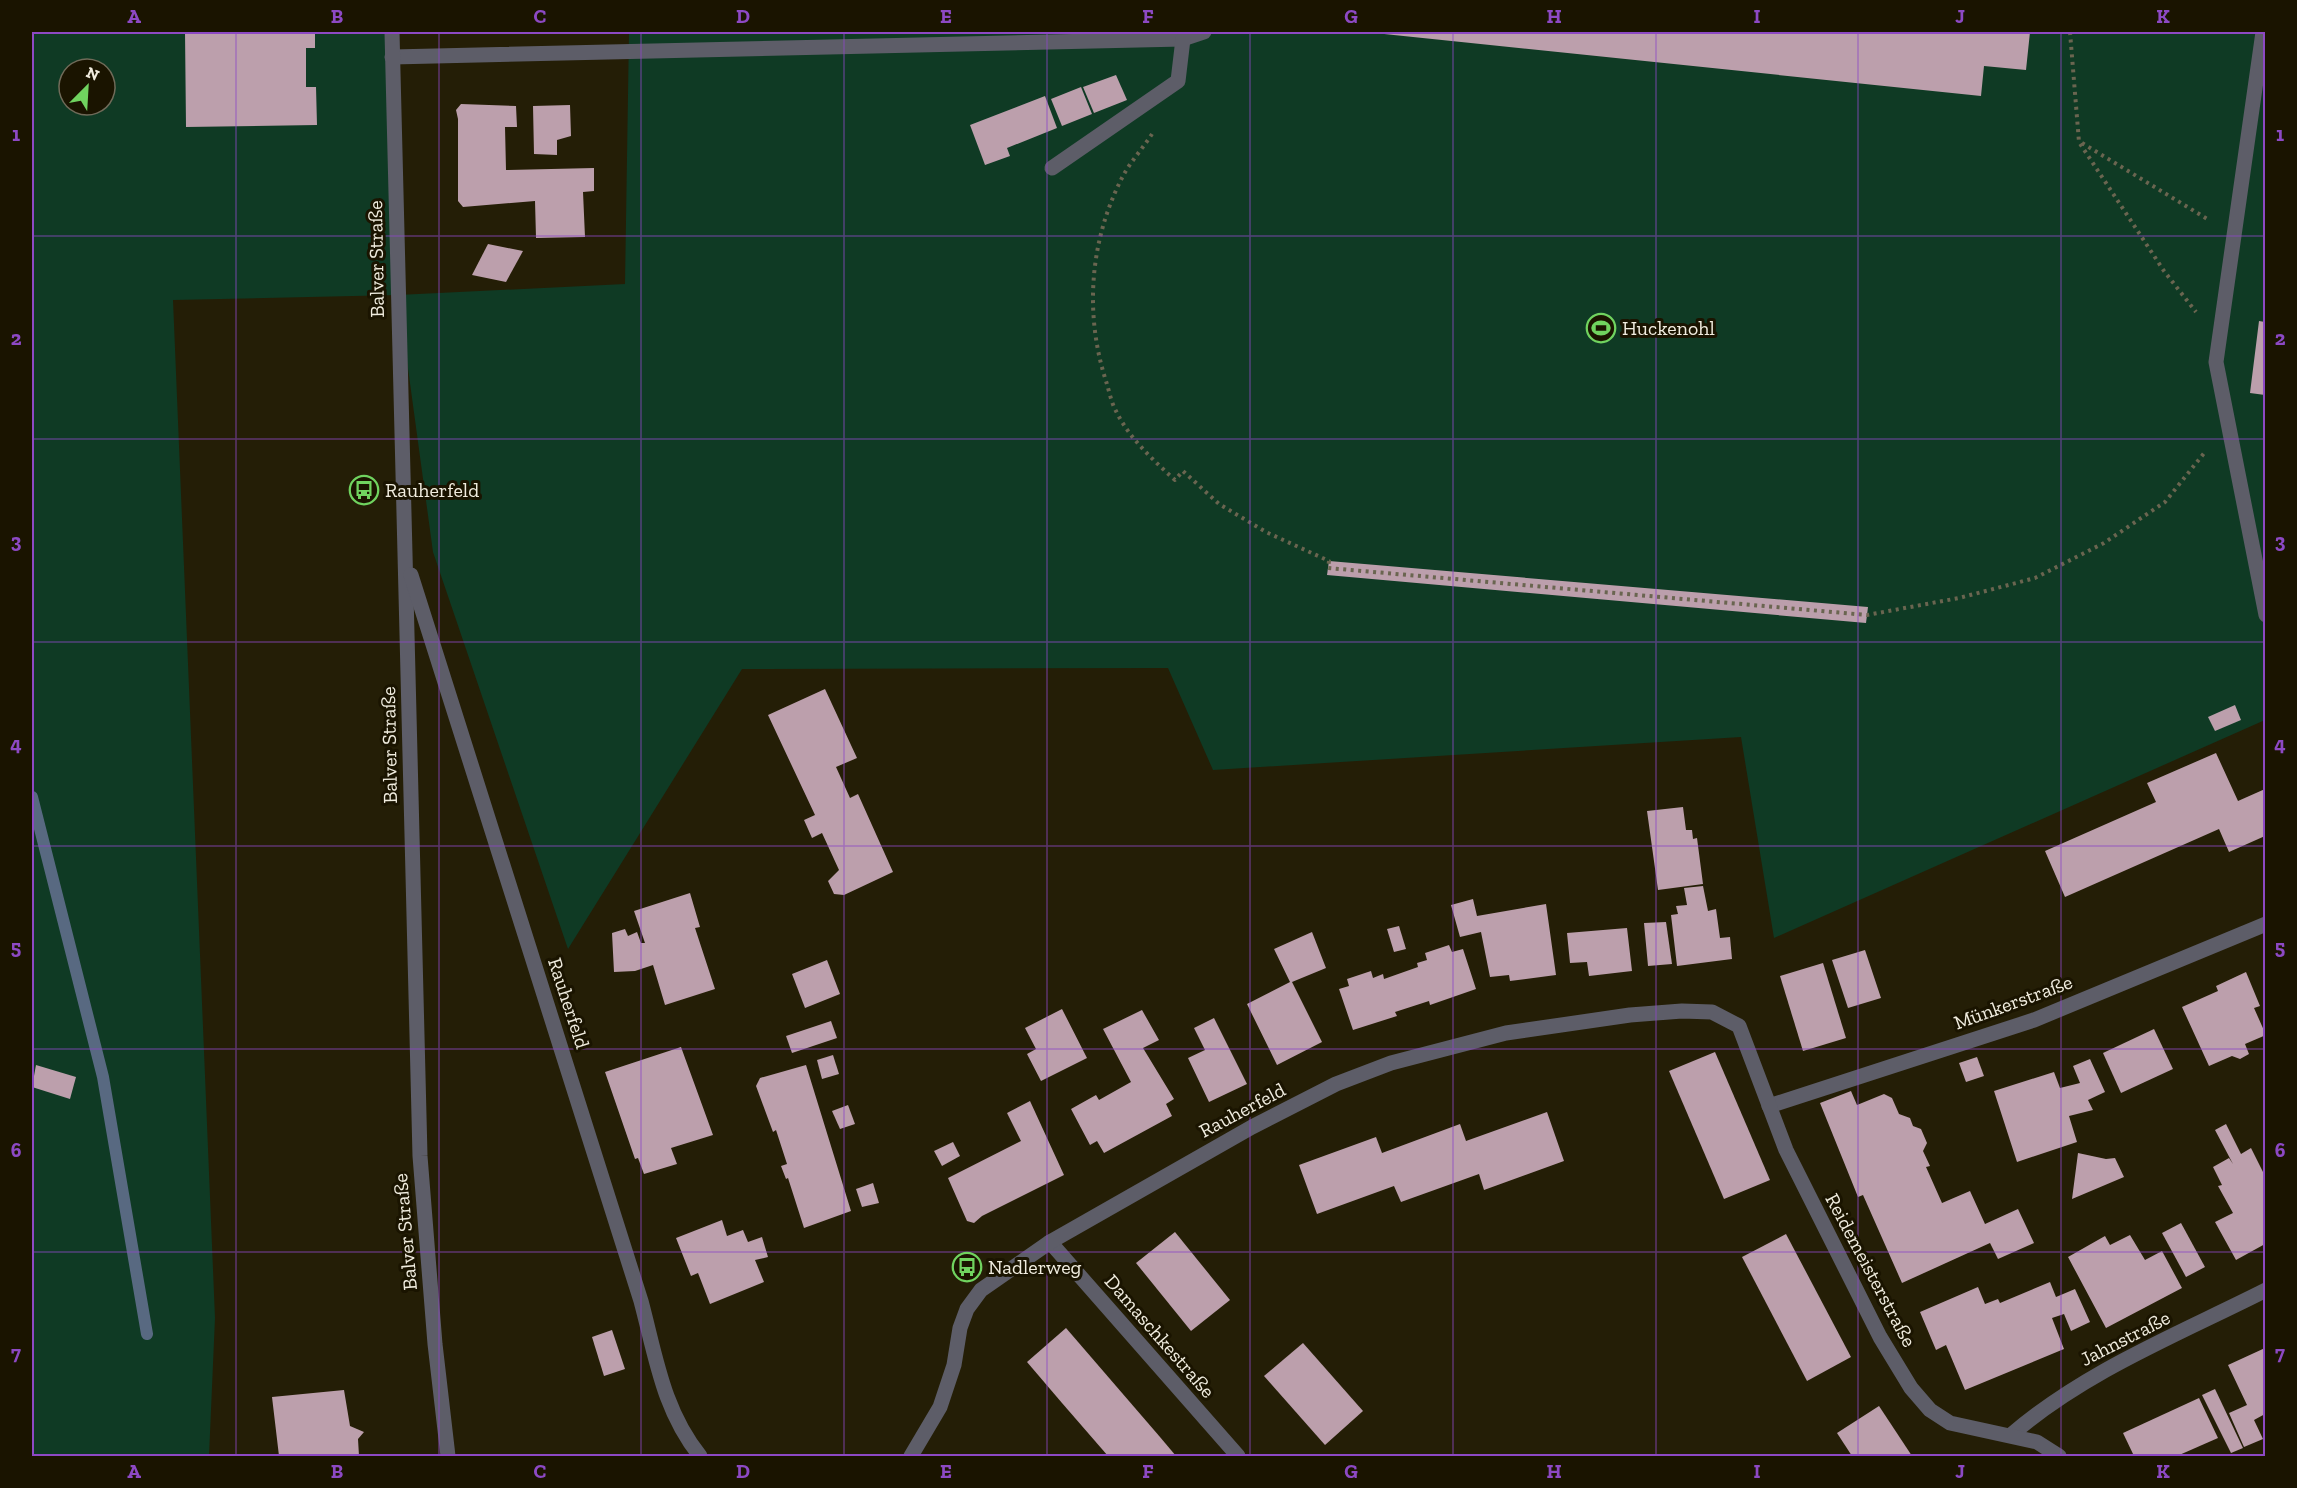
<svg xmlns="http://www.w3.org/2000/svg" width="2297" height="1488" viewBox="0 0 2297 1488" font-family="'Zilla Slab',serif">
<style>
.green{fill:#0f3a24;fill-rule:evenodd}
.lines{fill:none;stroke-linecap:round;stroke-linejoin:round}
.stream{stroke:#586981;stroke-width:12}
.building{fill:#bc9fac}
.path{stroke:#6a6550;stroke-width:4;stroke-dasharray:3 4.5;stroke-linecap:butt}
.lane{stroke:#5d5d68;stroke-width:15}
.street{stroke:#5d5d68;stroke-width:15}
.grid{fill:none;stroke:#8d49c4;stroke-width:1.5;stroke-opacity:0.55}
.labels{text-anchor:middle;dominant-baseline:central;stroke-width:6;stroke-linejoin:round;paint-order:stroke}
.street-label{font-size:20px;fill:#f1eddf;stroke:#1a1400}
.poi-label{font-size:20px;fill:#f1eddf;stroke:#1a1400;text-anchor:start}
.neatline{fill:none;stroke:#8d49c4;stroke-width:2}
.grid-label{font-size:20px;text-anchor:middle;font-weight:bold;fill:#8d49c4}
</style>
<rect width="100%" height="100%" fill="#241e06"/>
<path class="green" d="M32,32H392L398,295L625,284L629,32H2265V720L1774,938L1741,737L1213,770L1168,668L742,669L568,949L433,552L398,295L173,300L215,1318L209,1456H32ZM69,69H105V105H69Z"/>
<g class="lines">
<path class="stream" d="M32,797L103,1077L147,1334"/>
</g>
<g class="building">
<path d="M185,32H315V48H306V87H316L317,125L186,127Z"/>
<path d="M1365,32H2030L2026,70L1984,66L1981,96Z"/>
<path d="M1116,75L1127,100L1094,113L1083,87Z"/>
<path d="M1081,87L1092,114L1062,126L1051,99Z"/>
<path d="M1045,96L1057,128L1007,148L1010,156L985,165L970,125Z"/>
<path d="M461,104L516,106L517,127H505L506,170L594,168V191L583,192L585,237L536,238L535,201L463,207L458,201V119L456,110Z"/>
<path d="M570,105L571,136L557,140V155L534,154L533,106Z"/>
<path d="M488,244L523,251L506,282L472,275Z"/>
<path d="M2259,321L2265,322V395L2250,393Z"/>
<path d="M1329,561L1868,607L1866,623L1327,575Z"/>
<path d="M825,689L857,758L836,767L850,798L858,794L893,872L844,895L834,894L828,881L839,870L822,833L812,838L804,820L815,815L768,715Z"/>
<path d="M2235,705L2241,720L2215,731L2208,717Z"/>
<path d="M2216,753L2238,801L2265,789V836L2229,852L2219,829L2065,897L2045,851L2156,802L2147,783Z"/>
<path d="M1683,807L1686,830H1692L1693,839L1697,838L1703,884L1658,890L1647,811Z"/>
<path d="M1703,886L1708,911L1716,909L1720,938L1730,937L1732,959L1677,966L1671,915L1678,914L1676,906L1687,905L1684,888Z"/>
<path d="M690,893L700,927L695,928L715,989L665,1005L653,965L635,971L614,972L612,933L625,929L628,936L637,932L641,943H645L634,911Z"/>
<path d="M1473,899L1477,916L1546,904L1556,975L1510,981L1509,975L1490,977L1481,932L1460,937L1451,905Z"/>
<path d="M1666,922L1672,964L1648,966L1644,923Z"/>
<path d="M1399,926L1406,949L1394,952L1387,929Z"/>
<path d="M1627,928L1632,971L1589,976L1587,962L1570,963L1567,933Z"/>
<path d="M1312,932L1326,968L1292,982L1322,1042L1277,1065L1247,1004L1290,982L1274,949Z"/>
<path d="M1449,945L1452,952L1463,949L1476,989L1430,1005L1429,1001L1395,1012L1397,1016L1353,1030L1339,989L1349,986L1347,979L1371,971L1373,978L1383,974L1384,979L1418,967L1417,963L1427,960L1425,953Z"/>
<path d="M1865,950L1881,998L1848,1008L1832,960Z"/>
<path d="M827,960L840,994L805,1008L792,974Z"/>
<path d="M1823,963L1846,1038L1803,1051L1780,976Z"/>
<path d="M2246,972L2260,1006L2254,1008L2266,1035L2245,1044L2249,1054L2240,1059L2232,1056L2209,1066L2182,1007L2218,991L2216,986Z"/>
<path d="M1062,1009L1087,1058L1041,1081L1027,1054L1036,1049L1025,1028Z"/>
<path d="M1142,1010L1159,1040L1143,1048L1174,1099L1166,1104L1172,1116L1104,1153L1097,1141L1090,1145L1071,1109L1096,1095L1099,1100L1131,1082L1103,1029Z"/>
<path d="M1214,1018L1247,1084L1209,1102L1188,1058L1205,1050L1194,1028Z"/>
<path d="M831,1021L837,1038L792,1053L786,1036Z"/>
<path d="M2154,1029L2173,1069L2121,1093L2103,1053Z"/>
<path d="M681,1047L713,1135L671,1148L677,1164L644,1174L638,1158L635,1159L605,1072Z"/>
<path d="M1715,1052L1770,1180L1724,1199L1669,1071Z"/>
<path d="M833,1055L839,1074L822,1079L817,1060Z"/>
<path d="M1977,1057L1984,1076L1966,1082L1959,1063Z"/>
<path d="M2090,1059L2105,1092L2088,1100L2093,1110L2069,1116L2077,1142L2017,1162L1994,1091L2054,1072L2060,1088L2080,1083L2073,1066Z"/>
<path d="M36,1065L76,1077L70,1099L32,1087Z"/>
<path d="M806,1065L851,1211L804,1228L788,1178L786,1179L781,1166L787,1164L776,1130L773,1132L756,1086L760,1078Z"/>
<path d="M1851,1091L1857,1105L1884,1094L1892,1098L1899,1114L1910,1118L1913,1126L1921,1129L1927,1143L1923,1151L1930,1166L1926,1167L1942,1203L1970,1191L1985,1224L2018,1209L2034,1243L1998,1259L1990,1243L1902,1283L1863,1195L1858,1197L1820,1103Z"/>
<path d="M1030,1101L1064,1175L982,1216L974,1223L967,1221L948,1178L1021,1141L1007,1113Z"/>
<path d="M848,1105L855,1124L840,1129L832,1111Z"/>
<path d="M1547,1112L1564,1161L1484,1190L1479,1174L1401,1202L1394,1186L1317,1214L1299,1165L1376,1137L1382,1153L1460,1124L1466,1141Z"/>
<path d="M2226,1124L2241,1154L2251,1148L2265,1176V1244L2236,1260L2215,1222L2233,1213L2218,1186L2222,1185L2213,1167L2229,1158L2233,1164L2215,1130Z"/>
<path d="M953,1142L960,1156L942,1166L934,1151Z"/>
<path d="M2078,1153L2106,1159L2115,1158L2124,1177L2072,1199Z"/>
<path d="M873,1183L879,1203L862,1207L856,1189Z"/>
<path d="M722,1220L727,1236L743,1230L748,1242L762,1237L768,1257L755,1260L764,1282L710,1304L698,1273L691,1276L676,1238Z"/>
<path d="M2181,1223L2205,1267L2186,1277L2162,1233Z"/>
<path d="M1175,1232L1230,1300L1191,1331L1136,1263Z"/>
<path d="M1786,1234L1851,1357L1807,1381L1742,1257Z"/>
<path d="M2130,1235L2145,1260L2162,1251L2182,1288L2106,1328L2068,1257L2105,1236L2110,1245Z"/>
<path d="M2050,1282L2056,1297L2075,1289L2090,1322L2071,1331L2064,1314L2052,1318L2064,1349L1965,1390L1946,1345L1936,1350L1920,1312L1978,1287L1985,1304L1998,1299L2000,1303Z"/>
<path d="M1066,1328L1160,1437L1176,1456H1108L1062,1403L1027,1362Z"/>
<path d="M612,1330L625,1369L604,1376L592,1337Z"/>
<path d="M1303,1343L1363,1411L1325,1445L1264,1376Z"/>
<path d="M2265,1348V1414L2254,1420L2263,1439L2244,1447L2229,1413L2247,1405L2228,1365Z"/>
<path d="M2215,1389L2243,1448L2231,1453L2202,1395Z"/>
<path d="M344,1390L350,1426L364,1432L358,1439L359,1456H279L272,1397Z"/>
<path d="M2199,1398L2218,1438L2177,1456H2134L2123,1433Z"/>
<path d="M1879,1406L1912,1456H1852L1837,1433Z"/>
</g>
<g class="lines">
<g class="path">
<path d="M2070,32L2079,142L2164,271L2196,312"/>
<path d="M1152,134C1143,148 1131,161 1123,176C1090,239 1084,313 1106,381C1109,390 1111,402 1116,411C1129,438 1153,460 1175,480L1183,471L1219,504L1266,532L1329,561L1328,568L1867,615L1959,598L2035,578L2104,543L2165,502L2205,452"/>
<path d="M2082,143L2209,220"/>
</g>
<g class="lane">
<path d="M2263,32L2216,362L2266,615"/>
<path d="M392,57L1183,39L1204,32"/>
<path d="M1052,168L1178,81L1183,39"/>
</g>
<g class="street">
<path d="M392,32L420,1156L435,1344L448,1456"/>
<path d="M411,575L641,1301C656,1357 663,1410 700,1456"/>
<path d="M1769,1106L2034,1020L2266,924"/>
<path d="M1050,1242L1238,1456"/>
<path d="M2011,1435C2085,1371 2179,1334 2266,1290"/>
<path d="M911,1456L940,1407L954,1365L960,1328L967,1309L981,1290L1050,1242L1252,1127L1336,1084L1391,1063L1506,1033L1630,1015L1682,1011L1712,1012L1739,1026L1786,1150L1880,1337L1911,1388L1930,1410L1950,1423L2037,1442L2059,1456"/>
</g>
</g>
<path class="grid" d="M236,32V1456M439,32V1456M641,32V1456M844,32V1456M1047,32V1456M1250,32V1456M1453,32V1456M1656,32V1456M1858,32V1456M2061,32V1456M32,236H2266M32,439H2266M32,642H2266M32,846H2266M32,1049H2266M32,1252H2266"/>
<defs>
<g id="stadium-ring" transform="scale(1.5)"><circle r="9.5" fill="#1a1400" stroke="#70d35f" stroke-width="1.5"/><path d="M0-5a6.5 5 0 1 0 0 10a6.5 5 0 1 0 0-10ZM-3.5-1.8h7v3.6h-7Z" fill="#70d35f"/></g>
<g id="bus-ring" transform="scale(1.5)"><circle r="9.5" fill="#1a1400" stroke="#70d35f" stroke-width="1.5"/><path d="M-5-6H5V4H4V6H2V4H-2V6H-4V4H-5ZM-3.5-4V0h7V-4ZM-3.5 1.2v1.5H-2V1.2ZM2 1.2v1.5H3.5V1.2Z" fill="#70d35f"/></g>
</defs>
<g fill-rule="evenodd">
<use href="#stadium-ring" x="1601" y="328"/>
<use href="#bus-ring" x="364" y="490"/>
<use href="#bus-ring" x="967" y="1267"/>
</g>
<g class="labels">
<g class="street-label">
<text transform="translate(376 259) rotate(-91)">Balver Straße</text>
<text transform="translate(389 745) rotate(-91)">Balver Straße</text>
<text transform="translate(2013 1002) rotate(-20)">Münkerstraße</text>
<text transform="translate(569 1003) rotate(72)">Rauherfeld</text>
<text transform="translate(1242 1110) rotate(-28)">Rauherfeld</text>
<text transform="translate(405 1232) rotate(-95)">Balver Straße</text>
<text transform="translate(1871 1270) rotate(62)">Reidemeisterstraße</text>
<text transform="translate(1160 1336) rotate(49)">Damaschkestraße</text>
<text transform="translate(2125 1338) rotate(-27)">Jahnstraße</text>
</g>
<g class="poi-label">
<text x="1622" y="328">Huckenohl</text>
<text x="385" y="490">Rauherfeld</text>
<text x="988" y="1267">Nadlerweg</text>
</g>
</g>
<rect width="2297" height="1488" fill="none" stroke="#1a1400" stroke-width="66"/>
<g transform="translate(87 87) rotate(24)"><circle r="28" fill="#1a1400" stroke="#706b59" stroke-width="1.5"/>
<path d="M0-4.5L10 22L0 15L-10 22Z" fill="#70d35f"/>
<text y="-9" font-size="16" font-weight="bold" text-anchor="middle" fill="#f1eddf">N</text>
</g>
<rect x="33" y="33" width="2231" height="1422" class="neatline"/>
<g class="grid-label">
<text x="134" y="23">A</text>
<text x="337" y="23">B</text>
<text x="540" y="23">C</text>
<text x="743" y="23">D</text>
<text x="946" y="23">E</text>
<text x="1148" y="23">F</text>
<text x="1351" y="23">G</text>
<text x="1554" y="23">H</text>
<text x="1757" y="23">I</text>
<text x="1960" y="23">J</text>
<text x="2163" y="23">K</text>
<text x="16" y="141">1</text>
<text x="2280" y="141">1</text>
<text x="16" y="345">2</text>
<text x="2280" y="345">2</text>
<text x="16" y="548">3</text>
<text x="2280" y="548">3</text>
<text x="16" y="751">4</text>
<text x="2280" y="751">4</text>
<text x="16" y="954">5</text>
<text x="2280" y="954">5</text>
<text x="16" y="1157">6</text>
<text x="2280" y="1157">6</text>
<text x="16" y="1360">7</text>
<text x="2280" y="1360">7</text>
<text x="134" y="1478">A</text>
<text x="337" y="1478">B</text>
<text x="540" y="1478">C</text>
<text x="743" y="1478">D</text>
<text x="946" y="1478">E</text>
<text x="1148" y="1478">F</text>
<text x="1351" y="1478">G</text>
<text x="1554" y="1478">H</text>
<text x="1757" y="1478">I</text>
<text x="1960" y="1478">J</text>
<text x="2163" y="1478">K</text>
</g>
</svg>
